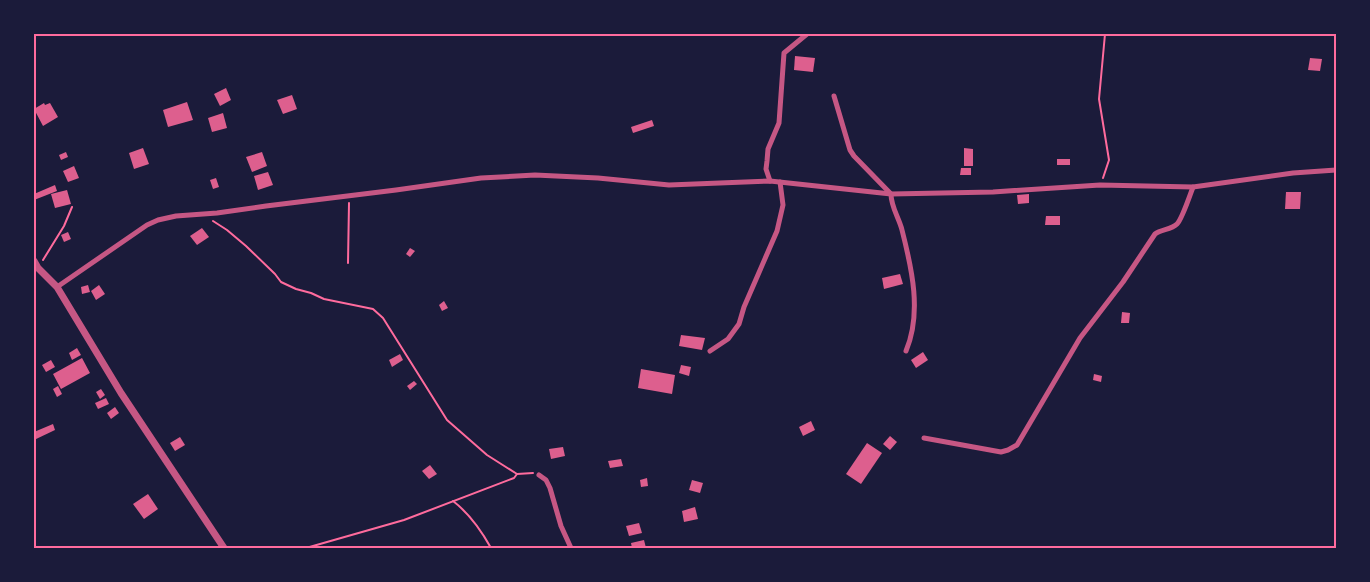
<svg xmlns="http://www.w3.org/2000/svg" width="1370" height="582" viewBox="0 0 1370 582" font-family="'Fira Sans Condensed',sans-serif">
<style>
.building{fill:#dd5f8e}
.lines{fill:none;stroke-linecap:round;stroke-linejoin:round}
.path{stroke:#ff6b9d;stroke-width:2}
.minor{stroke:#c65784;stroke-width:5}
.tertiary{stroke:#c65784;stroke-width:7}
.neatline{fill:none;stroke:#ff6b9d;stroke-width:2}
</style>
<rect width="100%" height="100%" fill="#1b1b3a"/>
<g class="building">
<path d="M795,56L815,58L813,72L794,70Z"/>
<path d="M1310,58L1322,59L1320,71L1308,70Z"/>
<path d="M226,88L231,100L220,106L214,94Z"/>
<path d="M292,95L297,109L283,114L277,100Z"/>
<path d="M187,102L193,120L168,127L163,110Z"/>
<path d="M44,103L45,105L50,103L58,117L43,126L34,109Z"/>
<path d="M223,113L227,128L212,132L208,118Z"/>
<path d="M652,120L654,126L633,133L631,127Z"/>
<path d="M143,148L149,164L134,169L129,153Z"/>
<path d="M964,148L973,149V166H964Z"/>
<path d="M66,152L68,157L61,160L59,155Z"/>
<path d="M262,152L267,166L252,172L246,157Z"/>
<rect x="1057" y="159" width="13" height="6"/>
<path d="M74,166L79,178L68,182L63,171Z"/>
<path d="M961,168H971V175H960Z"/>
<path d="M268,172L273,185L258,190L254,176Z"/>
<path d="M216,178L219,187L213,189L210,180Z"/>
<path d="M55,185L57,191L34,200V194Z"/>
<path d="M67,190L71,204L55,208L51,194Z"/>
<path d="M1286,192H1301L1300,209H1285Z"/>
<path d="M1029,194V203L1018,204L1017,195Z"/>
<path d="M1046,216H1060V225H1045Z"/>
<path d="M202,228L209,237L197,245L190,236Z"/>
<path d="M68,232L71,239L64,242L61,235Z"/>
<path d="M410,248L415,251L410,257L406,254Z"/>
<path d="M900,274L903,284L884,289L882,278Z"/>
<path d="M88,285L90,292L82,294L81,287Z"/>
<path d="M99,285L105,294L96,300L91,291Z"/>
<path d="M444,301L448,308L442,311L439,305Z"/>
<path d="M1122,312L1130,313L1129,323H1121Z"/>
<path d="M681,335L705,338L702,350L679,346Z"/>
<path d="M77,348L81,355L72,360L69,353Z"/>
<path d="M923,352L928,360L916,368L911,360Z"/>
<path d="M400,354L403,360L392,367L389,360Z"/>
<path d="M82,358L90,373L61,389L53,374Z"/>
<path d="M51,360L55,367L46,372L42,365Z"/>
<path d="M681,365L691,367L689,376L679,373Z"/>
<path d="M641,369L675,375L672,394L638,388Z"/>
<path d="M1094,374L1102,376L1101,382L1093,380Z"/>
<path d="M414,381L417,384L410,390L407,386Z"/>
<path d="M58,386L62,394L57,397L53,389Z"/>
<path d="M101,389L105,395L100,399L96,392Z"/>
<path d="M106,398L109,404L98,409L95,403Z"/>
<path d="M115,407L119,413L111,419L107,413Z"/>
<path d="M811,421L815,430L803,436L799,427Z"/>
<path d="M53,424L55,430L34,440V432Z"/>
<path d="M890,436L897,442L890,450L883,444Z"/>
<path d="M180,437L185,445L175,451L170,443Z"/>
<path d="M867,443L882,453L861,484L846,474Z"/>
<path d="M563,447L565,456L551,459L549,449Z"/>
<path d="M621,459L623,466L610,468L608,461Z"/>
<path d="M430,465L437,474L429,479L422,471Z"/>
<path d="M647,478L648,486L641,487L640,480Z"/>
<path d="M692,480L703,483L700,493L689,490Z"/>
<path d="M148,494L158,509L144,519L133,504Z"/>
<path d="M695,507L698,519L684,522L682,511Z"/>
<path d="M639,523L642,533L629,536L626,526Z"/>
<path d="M644,540L646,548H632L631,543Z"/>
</g>
<g class="lines">
<g class="path">
<path d="M1103,178L1109,160L1099,99L1105,34"/>
<path d="M213,221L227,230L246,246L275,274L281,282L296,289L311,293L324,299L373,309L383,318L447,420L487,455L517,474"/>
<path d="M43,260L64,226L72,207"/>
<path d="M348,263L349,203"/>
<path d="M453,501C470,514 481,530 491,548"/>
<path d="M306,548L404,520L514,478L517,474L533,473"/>
</g>
<g class="minor">
<path d="M834,96L850,150L854,156L891,194C891,207 899,218 902,230C912,269 922,313 906,351"/>
<path d="M770,181L766,169L767,161L768,149L779,123L784,53L807,34"/>
<path d="M57,287L147,225L158,220L176,216L217,213L266,206L396,190L481,178L535,175L598,178L669,185L770,181L891,194L993,192L1100,185L1193,187L1293,173L1336,170"/>
<path d="M710,351L728,339L739,324L744,307L777,231L783,205L780,182"/>
<path d="M924,438L1001,452L1008,450L1017,445L1080,338L1123,282L1155,234C1161,229 1171,230 1177,224C1182,219 1190,195 1193,187"/>
<path d="M539,475L546,480L550,488L561,526L571,548"/>
</g>
<path class="tertiary" d="M34,261L38,268L57,287L121,393L224,548"/>
</g>
<rect width="1370" height="582" fill="none" stroke="#1b1b3a" stroke-width="70"/>
<rect x="35" y="35" width="1300" height="512" class="neatline"/>
</svg>
